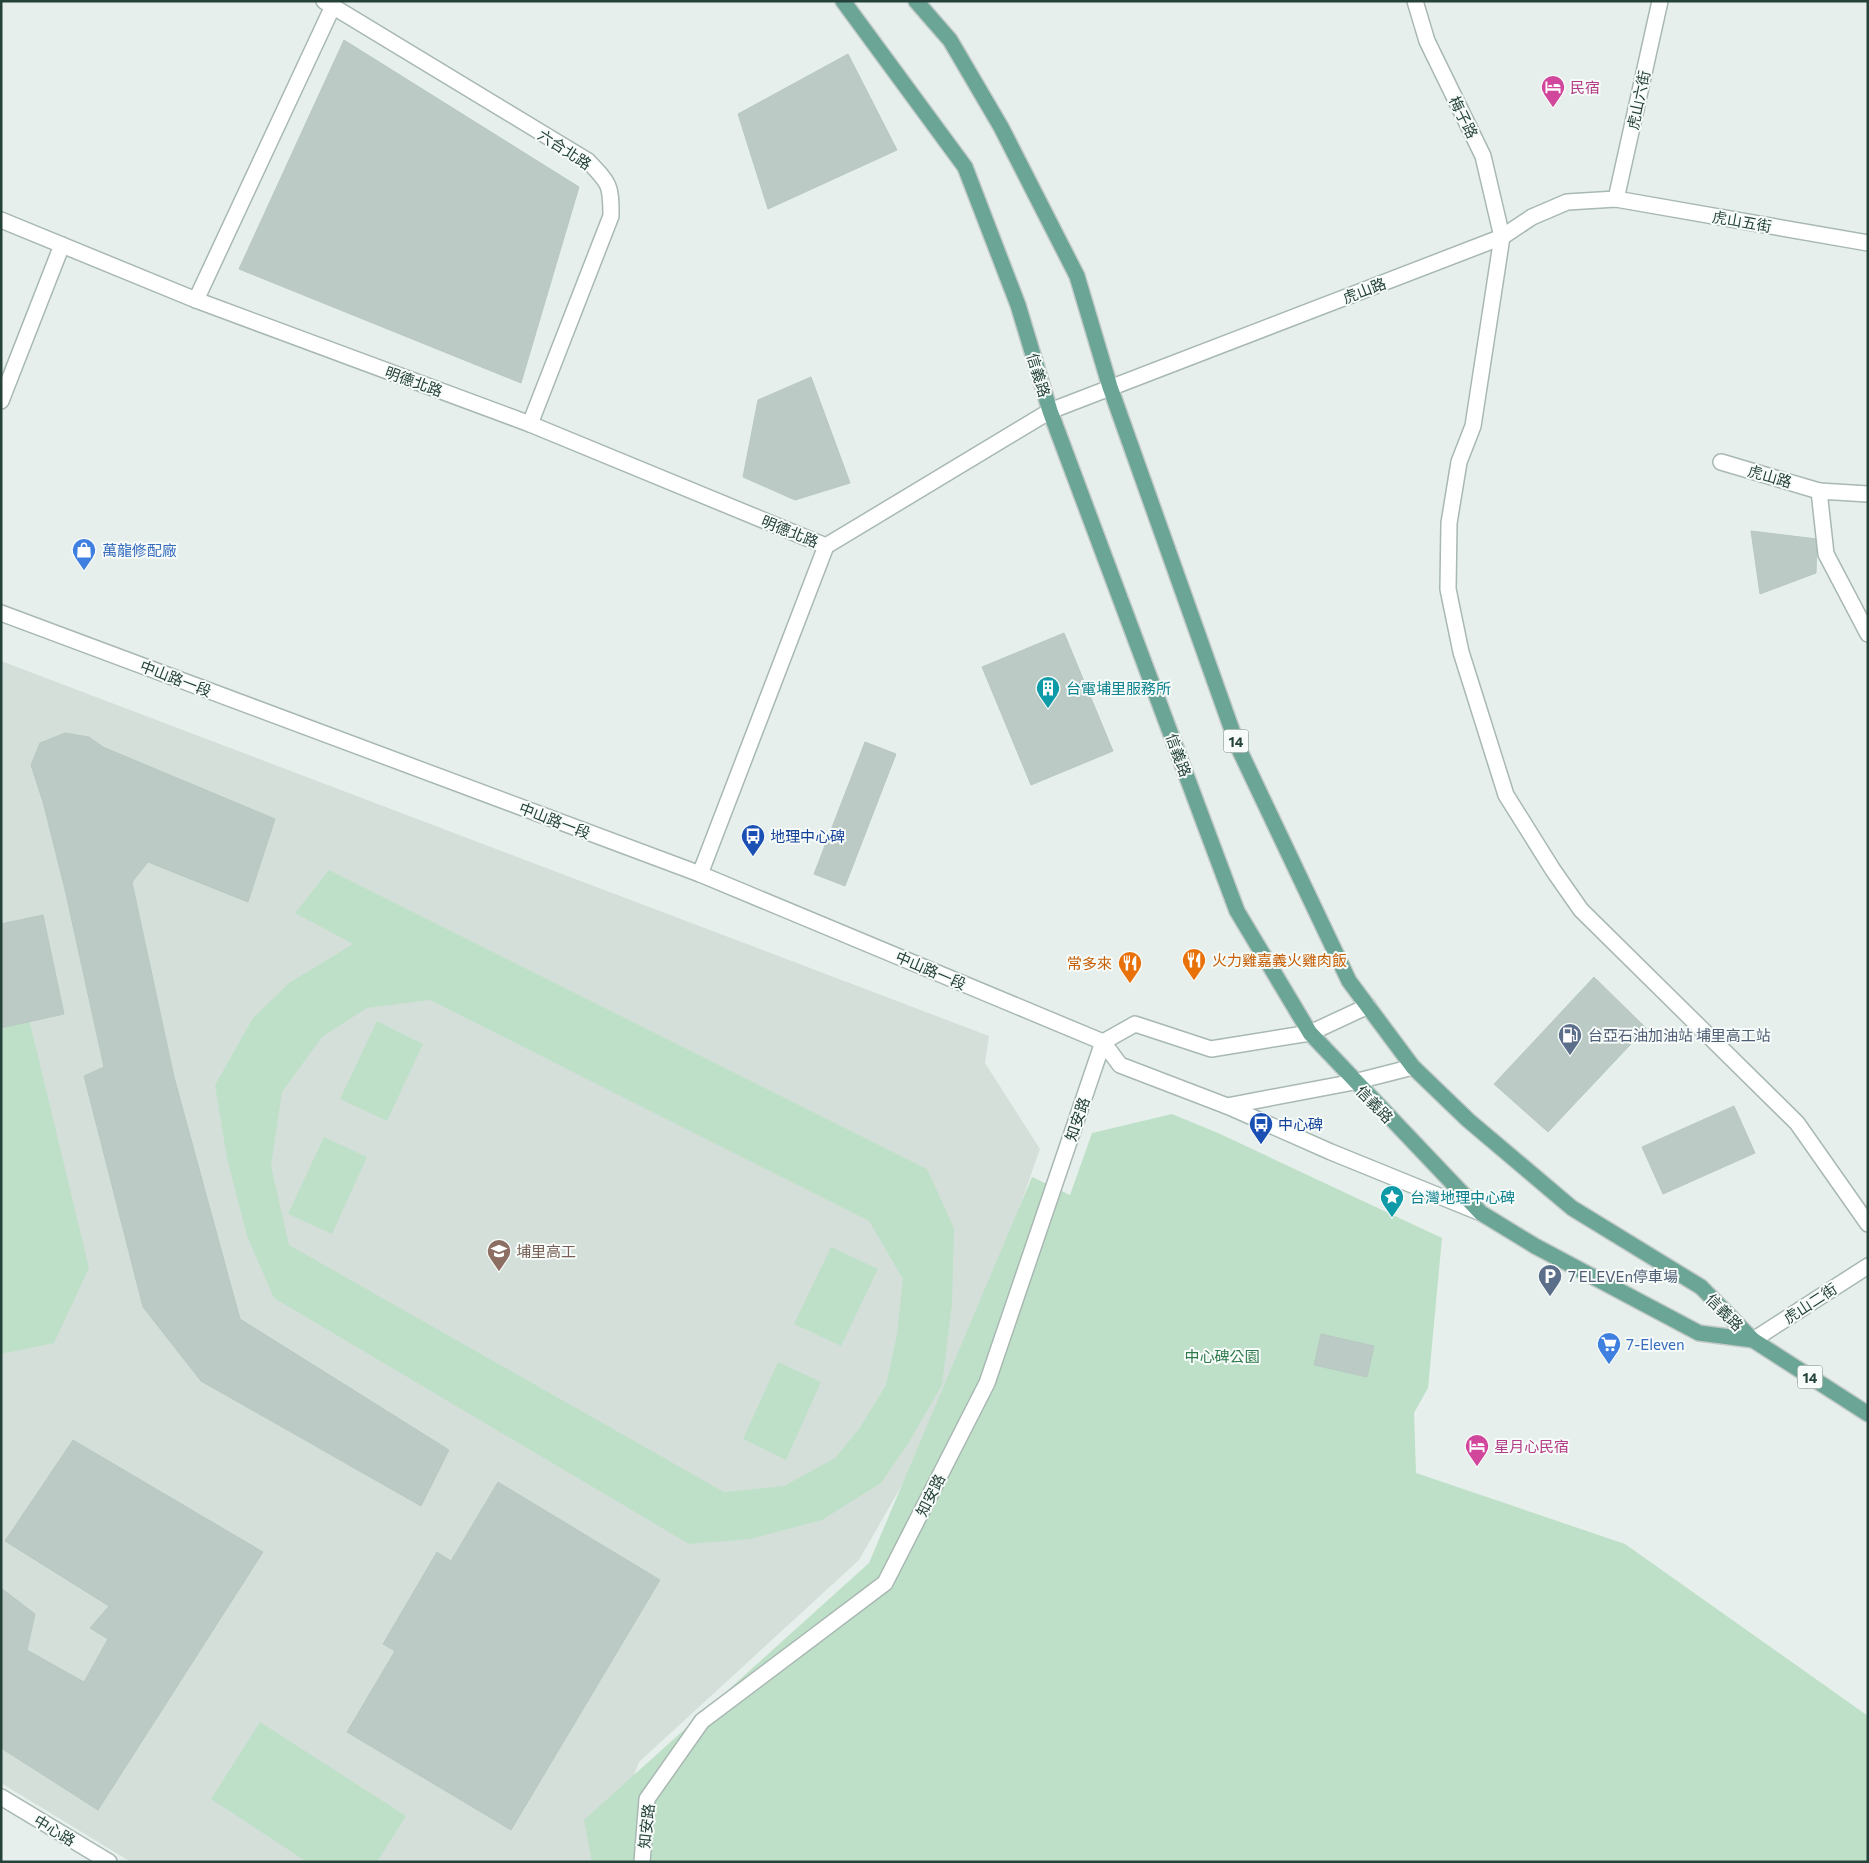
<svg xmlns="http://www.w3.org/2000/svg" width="1869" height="1863" viewBox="0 0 1869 1863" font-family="Commissioner,'Noto Sans TC',sans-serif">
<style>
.built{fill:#d4dfda}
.green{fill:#bfe0c8;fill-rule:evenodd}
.building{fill:#bbcac4;stroke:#b8c9c2}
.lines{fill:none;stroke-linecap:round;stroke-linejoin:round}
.minor-casing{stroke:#a8b8b2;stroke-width:18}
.major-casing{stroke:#c2cac8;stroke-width:18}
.minor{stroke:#fff;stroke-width:15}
.major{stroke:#6aa596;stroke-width:15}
.labels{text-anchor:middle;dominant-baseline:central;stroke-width:4;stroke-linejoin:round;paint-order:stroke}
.shield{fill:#f7fbf9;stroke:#637a73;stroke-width:1}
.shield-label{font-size:14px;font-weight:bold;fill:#24423a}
.hotel-label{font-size:15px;fill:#b23c85;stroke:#f7fbf9;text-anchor:start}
.street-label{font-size:15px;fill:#24423a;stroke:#f7fbf9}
.shop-label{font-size:15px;fill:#366cbe;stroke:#f7fbf9;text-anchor:start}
.culture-label{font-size:15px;fill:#0d838f;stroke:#f7fbf9;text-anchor:start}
.transit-label{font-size:15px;fill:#164399;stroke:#f7fbf9;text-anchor:start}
.food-label{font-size:15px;fill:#c56008;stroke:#f7fbf9;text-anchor:start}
.service-label{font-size:15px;fill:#4e5e75;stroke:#f7fbf9;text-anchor:start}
.education-label{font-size:15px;fill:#785e54;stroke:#f7fbf9;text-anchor:start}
.park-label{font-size:15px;fill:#2d7a4b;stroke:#f7fbf9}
</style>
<rect width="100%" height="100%" fill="#e6efeb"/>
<path class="built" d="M1,661L989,1036L985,1063L1040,1149L954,1394L859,1560L639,1762L618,1817L615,1862H131L1,1783Z"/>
<g class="green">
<path d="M329,870L927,1169L954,1228L952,1304L942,1385L909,1442L881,1483L822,1520L750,1539L689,1544L274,1298L247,1236L227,1158L215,1085L253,1018L289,983L353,944L295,913ZM430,1000L869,1221L903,1279L897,1334L886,1385L859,1429L835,1458L784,1486L724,1492L289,1245L271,1166L282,1092L322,1037L367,1008Z"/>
<path d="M29,1019L89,1268L54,1343L1,1354V1029Z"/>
<path d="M377,1021L423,1044L387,1121L340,1099Z"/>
<path d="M1172,1114L1218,1133L1442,1238L1428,1388L1414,1413L1416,1473L1625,1544L1868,1716V1862H592L584,1820L869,1563L1032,1177L1070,1195L1092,1133Z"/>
<path d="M324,1137L367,1157L332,1234L288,1214Z"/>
<path d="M831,1247L878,1269L841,1346L794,1324Z"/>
<path d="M778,1362L821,1382L786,1460L743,1439Z"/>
<path d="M260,1722L406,1816L377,1862H307L211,1799Z"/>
</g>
<g class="building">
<path d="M344,40L579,187L521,383L239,269Z"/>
<path d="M848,54L897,150L768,209L738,114Z"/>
<path d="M811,377L850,483L795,500L743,477L758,400Z"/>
<path d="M1751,531L1817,539L1816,573L1760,594Z"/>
<path d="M1064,633L1113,751L1031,785L982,667Z"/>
<path d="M65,733L89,737L103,747L275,819L248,902L148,862L132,882L174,1077L240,1319L449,1450L421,1506L201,1381L143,1307L84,1076L104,1067L66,894L43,802L31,765L40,743Z"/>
<path d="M865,742L896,754L845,886L814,874Z"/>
<path d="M43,915L64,1014L1,1028V924Z"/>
<path d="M1594,977L1646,1028L1548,1132L1494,1084Z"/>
<path d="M1734,1106L1755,1153L1663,1194L1642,1147Z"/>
<path d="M1321,1334L1374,1346L1367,1377L1314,1365Z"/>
<path d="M73,1440L263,1552L98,1810L1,1748V1588L35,1614L27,1650L84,1682L108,1639L90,1628L109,1606L5,1541Z"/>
<path d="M498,1482L660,1580L511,1830L347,1732L395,1651L383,1644L437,1552L451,1561Z"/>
</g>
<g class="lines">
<g class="minor-casing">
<g id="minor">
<path d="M324,1L588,161C610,184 611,185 611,216L530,424"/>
<path d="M1415,1L1427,41L1483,156L1502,237L1473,426L1459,462L1449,523L1448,589L1461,652L1506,795L1553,870L1581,910L1797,1123L1868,1224"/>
<path d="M1616,199L1660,1"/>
<path d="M1,220L196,300L530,424L826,546"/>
<path d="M196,300L333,6"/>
<path d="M1,401L62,245"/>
<path d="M1721,462L1819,491"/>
<path d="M1868,494L1819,491L1826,554L1868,634"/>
<path d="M1,613L700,874L1103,1042L1120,1065L1227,1106L1331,1152L1481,1213"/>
<path d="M700,874L826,546L1050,411L1502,237L1532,217L1567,202L1616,199L1868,243"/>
<path d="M1103,1042L1135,1024L1211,1049L1310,1033L1368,1006"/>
<path d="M1227,1106L1354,1082L1413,1067"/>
<path d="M1753,1340L1868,1266"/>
<path d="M1,1797L109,1862"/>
<path d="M642,1862L647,1799L702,1721L885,1583L987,1383L1103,1042"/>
</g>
</g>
<g class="major-casing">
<g id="major">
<path d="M843,1L965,167L1018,305L1050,411L1237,911L1310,1033L1481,1213L1535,1246L1699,1333L1753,1340"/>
<path d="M916,1L950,40L1001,127L1077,276L1110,387L1238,747L1349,981L1413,1067L1468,1120L1572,1208L1701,1287L1753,1340L1868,1414"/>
</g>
</g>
<use href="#minor" class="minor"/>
<use href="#major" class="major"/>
</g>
<defs>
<g id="hotel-pin" transform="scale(1.25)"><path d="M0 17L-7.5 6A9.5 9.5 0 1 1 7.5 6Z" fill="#d1479c" stroke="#f7fbf9"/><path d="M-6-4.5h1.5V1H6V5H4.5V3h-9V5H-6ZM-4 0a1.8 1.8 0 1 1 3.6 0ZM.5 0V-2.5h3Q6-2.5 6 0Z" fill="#fff"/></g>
<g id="shop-pin" transform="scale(1.25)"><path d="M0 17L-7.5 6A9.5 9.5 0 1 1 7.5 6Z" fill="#3f7fe0" stroke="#f7fbf9"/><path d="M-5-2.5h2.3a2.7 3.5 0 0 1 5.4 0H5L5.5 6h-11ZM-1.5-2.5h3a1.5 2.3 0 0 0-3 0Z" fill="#fff"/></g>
<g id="building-pin" transform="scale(1.25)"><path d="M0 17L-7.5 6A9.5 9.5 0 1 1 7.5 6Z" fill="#0f9aa8" stroke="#f7fbf9"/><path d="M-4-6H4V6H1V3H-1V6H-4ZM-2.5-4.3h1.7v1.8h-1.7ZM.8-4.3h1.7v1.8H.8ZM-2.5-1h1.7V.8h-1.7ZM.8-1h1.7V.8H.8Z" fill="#fff"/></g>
<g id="bus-pin" transform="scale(1.25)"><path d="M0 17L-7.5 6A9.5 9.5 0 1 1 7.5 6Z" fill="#1a4fb4" stroke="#f7fbf9"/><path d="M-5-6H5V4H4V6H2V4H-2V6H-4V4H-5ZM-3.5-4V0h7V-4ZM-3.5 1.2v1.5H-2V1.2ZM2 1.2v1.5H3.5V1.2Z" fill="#fff"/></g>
<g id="restaurant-pin" transform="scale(1.25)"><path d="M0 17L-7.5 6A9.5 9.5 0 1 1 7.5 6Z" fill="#e8710a" stroke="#f7fbf9"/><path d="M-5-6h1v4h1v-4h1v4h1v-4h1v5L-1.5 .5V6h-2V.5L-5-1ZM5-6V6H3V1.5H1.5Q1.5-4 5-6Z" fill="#fff"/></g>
<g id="fuel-pin" transform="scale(1.25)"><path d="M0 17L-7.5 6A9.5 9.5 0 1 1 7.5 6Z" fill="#5c6f8a" stroke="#f7fbf9"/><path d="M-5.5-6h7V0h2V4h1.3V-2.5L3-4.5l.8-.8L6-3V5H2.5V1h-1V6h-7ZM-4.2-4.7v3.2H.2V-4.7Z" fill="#fff"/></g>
<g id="sight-pin" transform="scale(1.25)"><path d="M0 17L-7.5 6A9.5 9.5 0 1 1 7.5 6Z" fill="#0f9aa8" stroke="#f7fbf9"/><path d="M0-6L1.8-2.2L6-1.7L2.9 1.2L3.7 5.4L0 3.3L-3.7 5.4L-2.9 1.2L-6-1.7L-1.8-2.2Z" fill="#fff"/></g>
<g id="school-pin" transform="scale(1.25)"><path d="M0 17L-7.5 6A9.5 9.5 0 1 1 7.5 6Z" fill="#8d6e63" stroke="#f7fbf9"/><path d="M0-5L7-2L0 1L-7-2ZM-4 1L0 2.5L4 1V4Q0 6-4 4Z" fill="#fff"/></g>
<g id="parking-pin" transform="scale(1.25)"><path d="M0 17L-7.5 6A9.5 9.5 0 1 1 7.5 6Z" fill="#5c6f8a" stroke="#f7fbf9"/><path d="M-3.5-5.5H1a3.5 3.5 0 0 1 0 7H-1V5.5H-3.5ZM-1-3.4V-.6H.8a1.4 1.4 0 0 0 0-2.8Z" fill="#fff"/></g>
<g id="supermarket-pin" transform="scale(1.25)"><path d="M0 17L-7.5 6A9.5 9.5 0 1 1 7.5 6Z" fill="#3f7fe0" stroke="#f7fbf9"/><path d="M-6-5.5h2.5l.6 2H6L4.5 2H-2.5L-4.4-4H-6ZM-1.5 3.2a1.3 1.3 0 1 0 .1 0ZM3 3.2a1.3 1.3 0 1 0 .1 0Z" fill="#fff"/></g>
</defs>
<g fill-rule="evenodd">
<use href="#hotel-pin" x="1553" y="87"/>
<use href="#shop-pin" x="84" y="550"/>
<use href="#building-pin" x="1048" y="688"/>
<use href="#bus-pin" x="753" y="836"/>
<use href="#restaurant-pin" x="1194" y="960"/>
<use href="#restaurant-pin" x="1130" y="963"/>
<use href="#fuel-pin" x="1570" y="1035"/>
<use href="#bus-pin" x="1261" y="1124"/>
<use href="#sight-pin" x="1392" y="1197"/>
<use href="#school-pin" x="499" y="1251"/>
<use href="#parking-pin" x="1550" y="1276"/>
<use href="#supermarket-pin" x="1609" y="1344"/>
<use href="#hotel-pin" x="1477" y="1446"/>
</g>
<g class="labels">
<g class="shield">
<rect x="1223.5" y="729.5" width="25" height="23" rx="4"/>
<rect x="1797.5" y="1365.5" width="25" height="23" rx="4"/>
</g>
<g class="shield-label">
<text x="1236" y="741">14</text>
<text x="1810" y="1377">14</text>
</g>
<g class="hotel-label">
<text x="1570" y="87">民宿</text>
<text x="1494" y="1446">星月心民宿</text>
</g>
<g class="street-label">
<text transform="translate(1638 100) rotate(-78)">虎山六街</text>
<text transform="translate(1464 117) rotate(64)">梅子路</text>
<text transform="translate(565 149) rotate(33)">六合北路</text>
<text transform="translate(1742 221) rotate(10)">虎山五街</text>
<text transform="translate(1364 290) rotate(-21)">虎山路</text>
<text transform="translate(1039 375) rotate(73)">信義路</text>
<text transform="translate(414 381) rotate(20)">明德北路</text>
<text transform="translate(1770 476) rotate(16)">虎山路</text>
<text transform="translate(790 531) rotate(22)">明德北路</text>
<text transform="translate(176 678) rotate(21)">中山路一段</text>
<text transform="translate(1179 755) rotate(70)">信義路</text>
<text transform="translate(555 820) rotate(21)">中山路一段</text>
<text transform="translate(931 970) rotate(23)">中山路一段</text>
<text transform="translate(1375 1104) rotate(46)">信義路</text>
<text transform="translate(1077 1119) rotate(-71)">知安路</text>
<text transform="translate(1810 1303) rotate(-33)">虎山二街</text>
<text transform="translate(1725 1312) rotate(45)">信義路</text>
<text transform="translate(930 1495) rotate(-63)">知安路</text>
<text transform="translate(646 1826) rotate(-84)">知安路</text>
<text transform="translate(55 1830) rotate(31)">中心路</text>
</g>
<g class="shop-label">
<text x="102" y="550">萬龍修配廠</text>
<text x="1626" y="1344">7-Eleven</text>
</g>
<g class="culture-label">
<text x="1066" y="688">台電埔里服務所</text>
<text x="1410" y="1197">台灣地理中心碑</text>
</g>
<g class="transit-label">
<text x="770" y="836">地理中心碑</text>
<text x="1278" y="1124">中心碑</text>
</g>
<g class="food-label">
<text x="1212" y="960">火力雞嘉義火雞肉飯</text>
<text x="1112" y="963" text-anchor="end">常多來</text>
</g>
<g class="service-label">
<text x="1588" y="1035">台亞石油加油站 埔里高工站</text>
<text x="1568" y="1276">7 ELEVEn停車場</text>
</g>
<g class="education-label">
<text x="516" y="1251">埔里高工</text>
</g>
<g class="park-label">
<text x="1222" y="1356">中心碑公園</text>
</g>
</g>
<rect width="1869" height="1863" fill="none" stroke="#24423a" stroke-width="5"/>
</svg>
